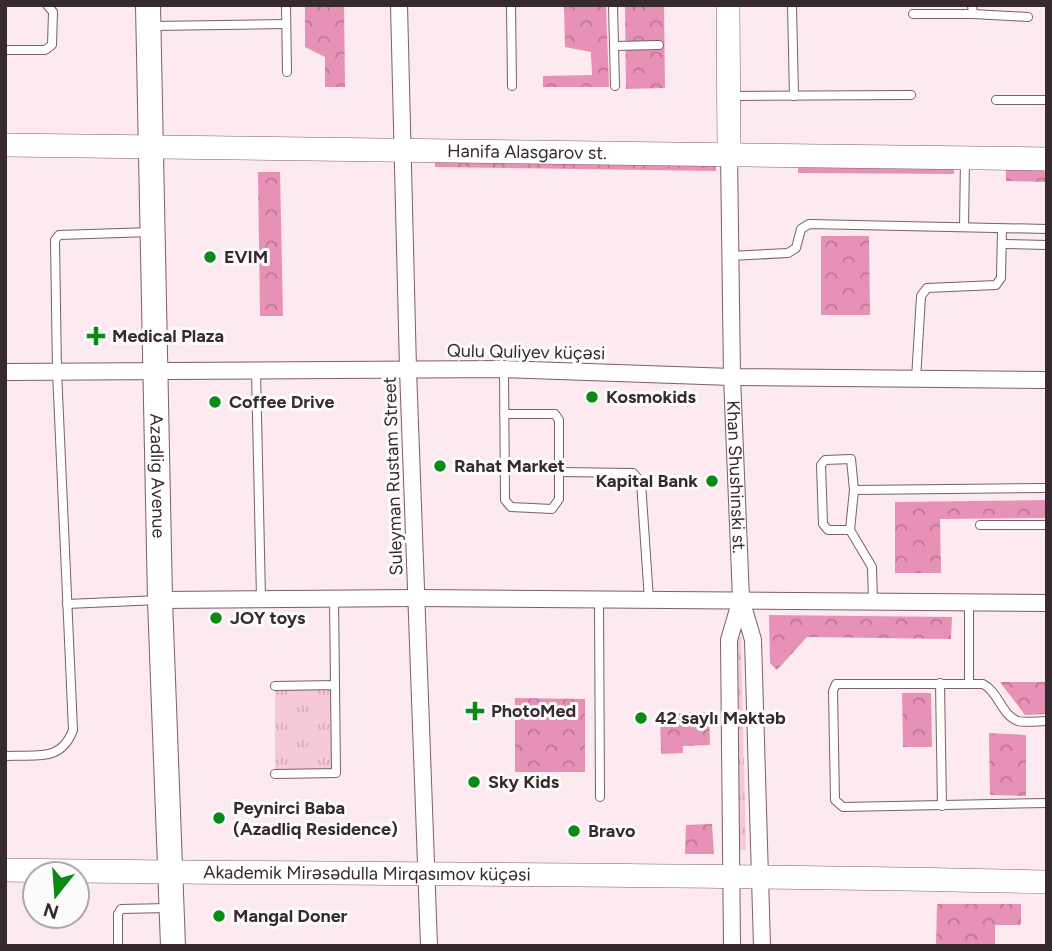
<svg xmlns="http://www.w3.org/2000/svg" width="1052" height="951" viewBox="0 0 1052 951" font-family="Figtree,sans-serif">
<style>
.grass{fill:url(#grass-tufts)}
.forest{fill:url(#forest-crowns)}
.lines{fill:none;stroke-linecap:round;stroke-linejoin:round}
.lane-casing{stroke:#7b5f6a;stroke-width:10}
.street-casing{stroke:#7b5f6a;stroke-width:18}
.secondary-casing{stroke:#7b5f6a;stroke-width:24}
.primary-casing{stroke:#7b5f6a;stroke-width:26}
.lane{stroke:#fff;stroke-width:8}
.street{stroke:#fff;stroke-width:16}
.secondary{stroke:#fff;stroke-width:23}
.primary{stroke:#fff;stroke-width:24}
.poi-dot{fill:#098b15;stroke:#fcfcfc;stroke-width:2.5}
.labels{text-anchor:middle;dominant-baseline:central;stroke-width:6;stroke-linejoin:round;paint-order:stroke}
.street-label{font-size:18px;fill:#362a2f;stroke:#fcfcfc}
.poi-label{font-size:18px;font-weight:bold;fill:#362a2f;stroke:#fcfcfc;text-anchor:start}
</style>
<defs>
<pattern id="grass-tufts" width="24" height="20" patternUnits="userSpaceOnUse" patternTransform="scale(1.75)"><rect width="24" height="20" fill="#f6c9da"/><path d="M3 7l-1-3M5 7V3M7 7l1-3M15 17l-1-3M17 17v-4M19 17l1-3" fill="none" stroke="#d4adbb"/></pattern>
<pattern id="forest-crowns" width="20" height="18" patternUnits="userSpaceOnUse" patternTransform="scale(1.75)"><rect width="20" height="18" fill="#e791b6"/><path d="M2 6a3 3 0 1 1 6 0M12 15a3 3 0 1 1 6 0" fill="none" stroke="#bc7794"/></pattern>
</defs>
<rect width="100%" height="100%" fill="#fde9f0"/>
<g class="grass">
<path d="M736,637H741L746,850H740Z"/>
<path d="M335,685L336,773L275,774V686Z"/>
</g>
<g class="forest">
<path d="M305,5H344L345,87H325V57L305,47Z"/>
<path d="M564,5H606L609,87H543V76L592,75L591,52L565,47Z"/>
<path d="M625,5H664L665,88L626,89Z"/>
<path d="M435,161L716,165V171L435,167Z"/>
<path d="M798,166H954V174L798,173Z"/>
<path d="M1006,168H1047V182L1006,181Z"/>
<path d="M258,172H280L283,316H260Z"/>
<path d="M821,236H869L870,315H821Z"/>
<path d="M1047,500V518L940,519L941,573H895V502Z"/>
<path d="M769,615L952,617L951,639L807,637L777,670L770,663Z"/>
<path d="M1000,682H1047V714L1025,715Z"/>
<path d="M902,693H931L932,747H903Z"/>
<path d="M515,698L585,699V772H515Z"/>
<path d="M709,712L710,745L683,746V753L661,754L660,714Z"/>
<path d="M989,733L1026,735V796L990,795Z"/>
<path d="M712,824L714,854H685L686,825Z"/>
<path d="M937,904H1021V925H995V946H936Z"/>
</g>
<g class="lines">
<g class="lane-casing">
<g id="lane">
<path d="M286,5L287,72"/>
<path d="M511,5L512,86"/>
<path d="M613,5L615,86"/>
<path d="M792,5L794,96"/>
<path d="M913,14H973L972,5"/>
<path d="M973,14L1028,17"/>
<path d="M152,26L286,24"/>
<path d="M615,46L659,45"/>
<path d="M5,50H45L52,45L53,12L47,5"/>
<path d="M732,96L911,95"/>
<path d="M996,100H1047"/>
<path d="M964,227L965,160"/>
<path d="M1002,244L1047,245"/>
<path d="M731,256L788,253L796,248L801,229L809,224L1047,229"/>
<path d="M504,369L505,500L511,507L552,509L559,499V420L555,414H504"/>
<path d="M256,370L261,598"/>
<path d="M916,379L921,296L927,288L996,285L1001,278L1002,229"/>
<path d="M851,459L854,490L850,530H828L823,524L821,465L825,460Z"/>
<path d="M559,472L633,473L641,482L649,600"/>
<path d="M854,490L1047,488"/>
<path d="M980,525H1047"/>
<path d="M850,530L872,567L873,601"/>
<path d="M334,598L335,685"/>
<path d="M599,601L600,797"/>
<path d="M969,602V683"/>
<path d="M67,604L159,600"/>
<path d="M940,683L942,806"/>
<path d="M275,686L335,685L336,773L275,774"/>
<path d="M1047,721C1039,721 1026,723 1018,721C1001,715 999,692 983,684H836L833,691L835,800L843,807L1047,803"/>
<path d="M5,756C35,754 61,763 73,730L57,371L55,240L59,235L151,232"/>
<path d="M118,946V914L121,909L168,908"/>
</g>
</g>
<g class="street-casing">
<g id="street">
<path d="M399,5L408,369L429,946"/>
<path id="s1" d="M729,153L732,377L741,599L753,640L762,946"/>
<path d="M5,372L504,369L732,377L1047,380"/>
<path d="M160,600L416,598L1047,603"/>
<path d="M732,946L729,640L741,599"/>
</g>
</g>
<g class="secondary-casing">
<g id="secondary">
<path d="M728,5L729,153"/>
<path id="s2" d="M5,145L1047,159"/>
<path id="s3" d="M5,870C352,875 700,873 1047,882"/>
</g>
</g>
<g class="primary-casing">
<g id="primary">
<path id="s4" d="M148,5L160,600L173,946"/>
</g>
</g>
<use href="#lane" class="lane"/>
<use href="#street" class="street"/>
<use href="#secondary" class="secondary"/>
<use href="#primary" class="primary"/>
</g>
<g class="poi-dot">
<circle cx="210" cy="257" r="7"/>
<path d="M92.5 325.5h7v7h7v7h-7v7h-7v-7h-7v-7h7z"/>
<circle cx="592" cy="397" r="7"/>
<circle cx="215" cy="402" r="7"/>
<circle cx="440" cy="466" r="7"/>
<circle cx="712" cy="481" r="7"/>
<circle cx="216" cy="618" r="7"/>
<path d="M471.5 700.5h7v7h7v7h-7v7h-7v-7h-7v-7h7z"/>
<circle cx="641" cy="718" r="7"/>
<circle cx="474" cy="782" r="7"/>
<circle cx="219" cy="818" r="7"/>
<circle cx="574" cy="831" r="7"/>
<circle cx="219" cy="916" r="7"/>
</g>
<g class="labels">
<g class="street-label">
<text stroke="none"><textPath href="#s2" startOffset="522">Hanifa Alasgarov st.</textPath></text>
<text transform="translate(526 352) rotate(1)">Qulu Quliyev küçəsi</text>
<text stroke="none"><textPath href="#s4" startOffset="471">Azadlig Avenue</textPath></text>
<text transform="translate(393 476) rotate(-92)">Suleyman Rustam Street</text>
<text stroke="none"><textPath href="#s1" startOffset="324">Khan Shushinski st.</textPath></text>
<text stroke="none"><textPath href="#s3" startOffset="362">Akademik Mirəsədulla Mirqasımov küçəsi</textPath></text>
</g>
<g class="poi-label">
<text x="224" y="257">EVIM</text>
<text x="112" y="336">Medical Plaza</text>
<text x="606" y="397">Kosmokids</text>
<text x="229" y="402">Coffee Drive</text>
<text x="454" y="466">Rahat Market</text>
<text x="698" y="481" text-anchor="end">Kapital Bank</text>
<text x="230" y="618">JOY toys</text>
<text x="491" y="711">PhotoMed</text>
<text x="655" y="718">42 saylı Məktəb</text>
<text x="488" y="782">Sky Kids</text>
<text x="233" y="808">Peynirci Baba<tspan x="233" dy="21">(Azadliq Residence)</tspan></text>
<text x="588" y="831">Bravo</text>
<text x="233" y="916">Mangal Doner</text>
</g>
</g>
<rect width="1052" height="951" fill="none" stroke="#362a2f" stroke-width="14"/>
<g transform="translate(56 895) rotate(197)"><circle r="33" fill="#fcfcfc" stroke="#ada8aa" stroke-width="2"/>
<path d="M0-5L12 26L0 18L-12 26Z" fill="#098b15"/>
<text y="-10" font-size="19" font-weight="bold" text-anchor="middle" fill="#362a2f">N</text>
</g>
</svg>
